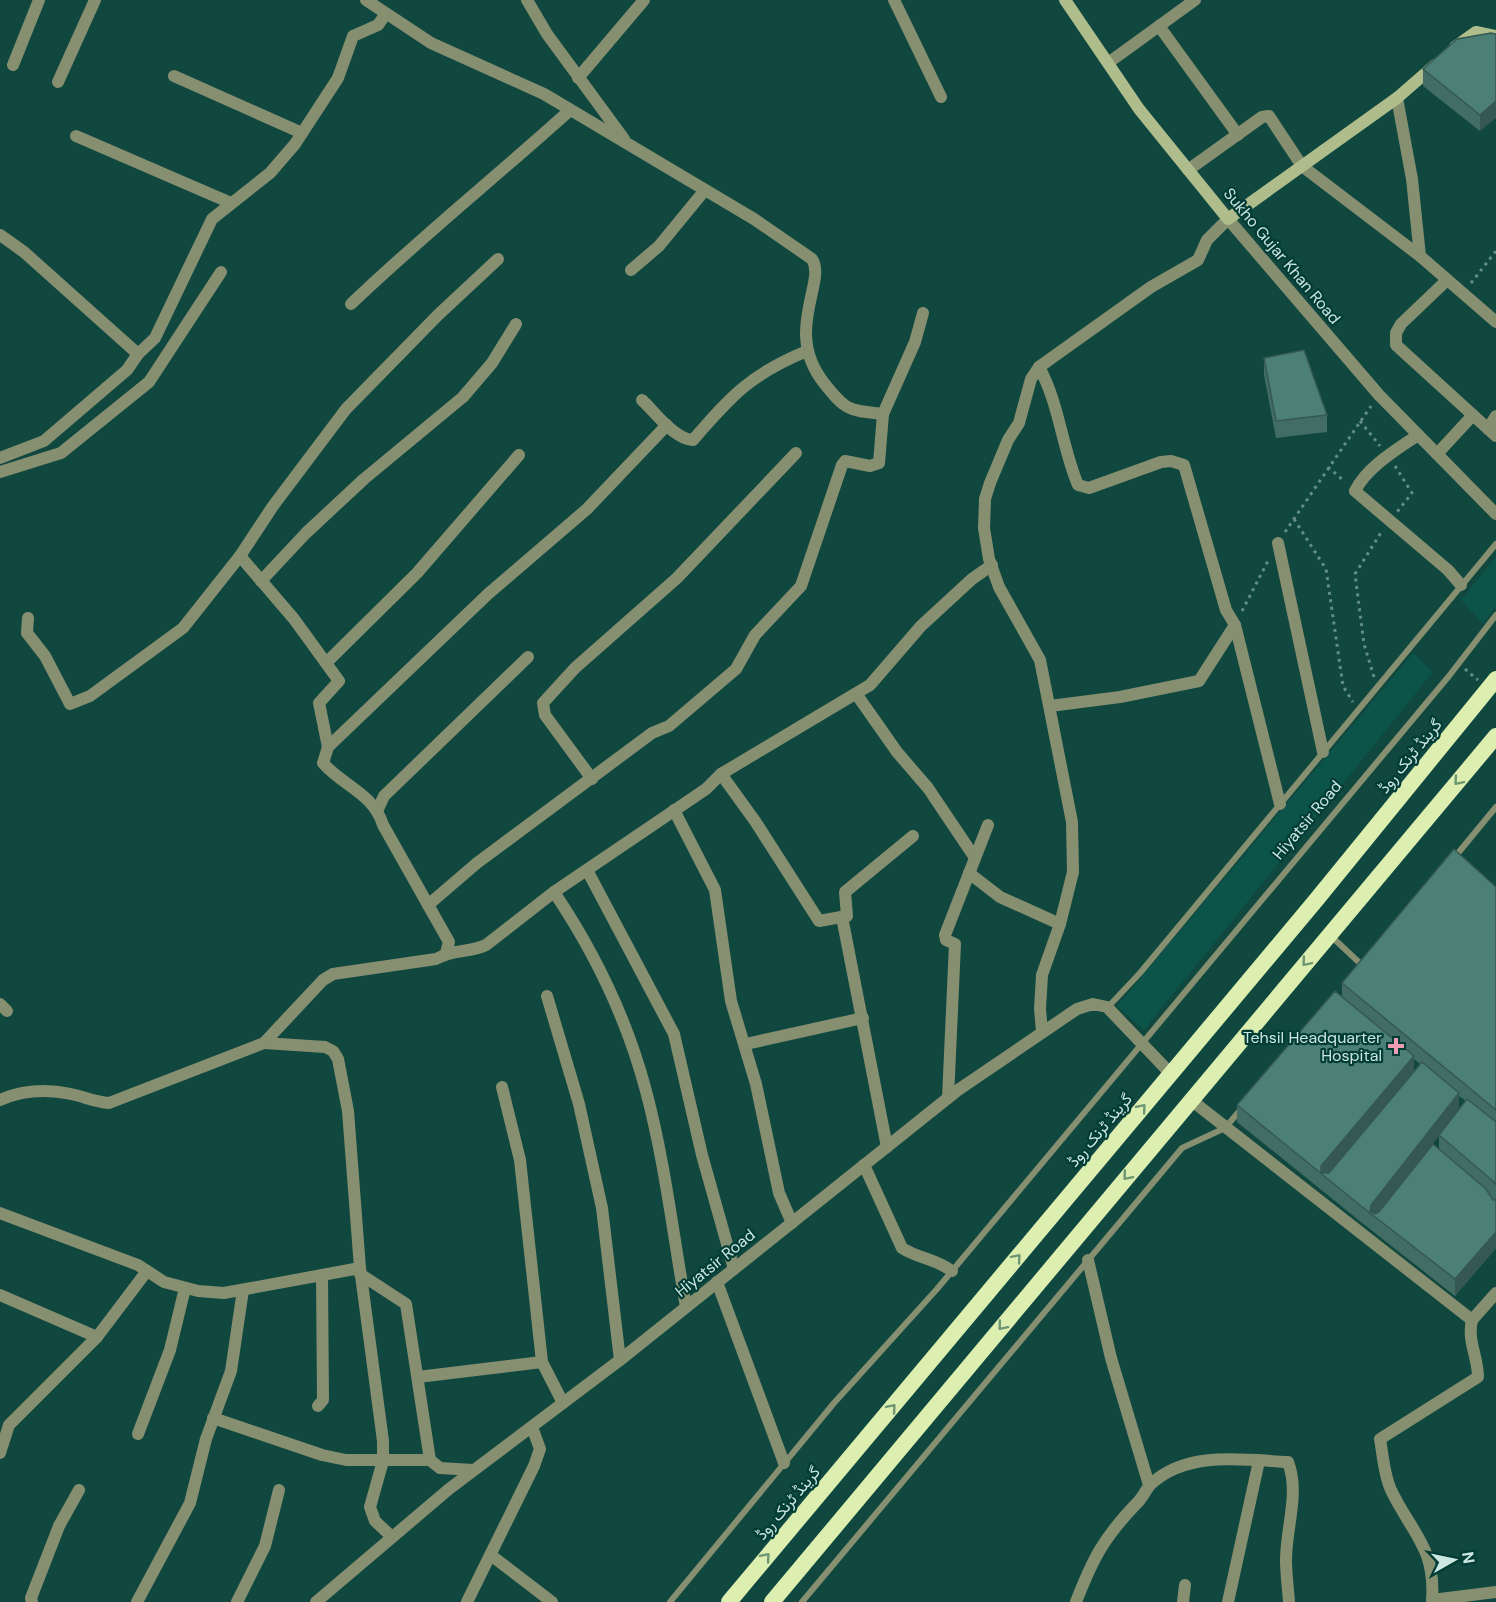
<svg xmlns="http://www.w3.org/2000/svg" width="1496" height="1602" viewBox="0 0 1496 1602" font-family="'DM Sans',Vazirmatn,sans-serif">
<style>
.built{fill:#0c534a}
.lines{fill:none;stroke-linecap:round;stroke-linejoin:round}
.path{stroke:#638d86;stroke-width:3;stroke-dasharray:3 4.5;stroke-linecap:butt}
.service{stroke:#868f70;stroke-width:6}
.minor{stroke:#868f70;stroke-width:12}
.secondary{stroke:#aebd8b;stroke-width:12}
.trunk{stroke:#dcefb0;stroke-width:16}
.wall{fill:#416d65;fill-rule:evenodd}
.shaded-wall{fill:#355952}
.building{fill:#4c7f75;stroke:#355952;stroke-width:1.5}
.oneway{stroke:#6e9672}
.poi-dot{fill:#f19ab3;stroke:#013c35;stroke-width:2}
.labels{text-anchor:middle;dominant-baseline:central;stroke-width:4.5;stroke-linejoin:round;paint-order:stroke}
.street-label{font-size:16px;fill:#cce6e1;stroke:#013c35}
.poi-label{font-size:16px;fill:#cce6e1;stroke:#013c35;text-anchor:end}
</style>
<rect width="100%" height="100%" fill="#10473f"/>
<g class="built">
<path d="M1496,557V606L1483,624L1461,600Z"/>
<path d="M1413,653L1433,672L1144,1030L1117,1006Z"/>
</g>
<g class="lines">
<g class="path">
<path d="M1471,283L1496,251"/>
<path d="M1360,421L1380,446"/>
<path d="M1395,466L1412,493L1397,512"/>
<path d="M1328,467L1345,482"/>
<path d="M1294,519L1326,569L1343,686L1353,702"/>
<path d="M1285,532L1371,406"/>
<path d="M1242,611L1268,561"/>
<path d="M1465,669L1478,680"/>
<path d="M1374,677L1364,644L1355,574L1382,531"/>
</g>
<g class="service">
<path d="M1454,858L1496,807"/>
<path d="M1332,937L1364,967"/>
<path d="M1108,1007L1140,973L1496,544"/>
<path d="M670,1602L834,1403L937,1289L1449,676L1496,615"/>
<path d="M802,1602L1182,1148L1225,1128L1242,1108"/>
</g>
<g class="minor">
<path d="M366,0L431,43L544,94L754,219L812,259C827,282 783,331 824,383C846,411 848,410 883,414"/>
<path d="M527,0L547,34L624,139"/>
<path d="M894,0L941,97"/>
<path d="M1159,26L1238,135"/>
<path d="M1108,63L1195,0"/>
<path d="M13,65L39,0"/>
<path d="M174,76L302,133"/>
<path d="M578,78L644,0"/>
<path d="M58,82L95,0"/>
<path d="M1397,98L1412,179L1420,256L1496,322"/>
<path d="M76,136L231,203"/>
<path d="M1188,170L1262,117L1269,116L1302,166L1420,256"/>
<path d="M0,235L24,252L138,354"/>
<path d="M631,270L659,246L705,190"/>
<path d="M1446,281L1401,324L1396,333V345L1496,436"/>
<path d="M351,304C421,237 497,176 569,111"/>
<path d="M1039,367C1059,403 1062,447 1078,485L1089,488L1161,462L1171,461L1184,465L1226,610L1235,625L1280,804"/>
<path d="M642,400C655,412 674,439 693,440C732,395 751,374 807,351"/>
<path d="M1488,429L1496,416"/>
<path d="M1418,435C1396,450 1367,467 1355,491L1448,570L1461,585"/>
<path d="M1437,454L1473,415"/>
<path d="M0,458L44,441L127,370L138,354L155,338L212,219L270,173L295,144L338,78L353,36L378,25L385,15"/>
<path d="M0,472L61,453L149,382L221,272"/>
<path d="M1278,543L1323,752"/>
<path d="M240,556L294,619L339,681L319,703L328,747"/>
<path d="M261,581L306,533L364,479L463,397L492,363L516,324"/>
<path d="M28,618L27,633L45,656L70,704L90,696L183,628L240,556L273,506L346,409L438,315L498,259"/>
<path d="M326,663L417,573L519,455"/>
<path d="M857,695L897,752L928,788L975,858"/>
<path d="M1050,706L1120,697L1199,681L1235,625"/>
<path d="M721,774L755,821L819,921L847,916L845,892L913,836"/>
<path d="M592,779L545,715L543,703L575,668L677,578L796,453"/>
<path d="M378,809L384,796L528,657"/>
<path d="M674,810L715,890L731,1001L756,1084L779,1193L792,1223"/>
<path d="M587,870L674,1034L702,1155L734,1269"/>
<path d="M969,873L1000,897L1060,924"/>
<path d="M554,892C595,953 627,1019 646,1091C665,1162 673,1235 686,1307"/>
<path d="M428,905L477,863L652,733L669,726L736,669L755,635L801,586L842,465L845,461L870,466L879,463L883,414L915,342L923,313"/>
<path d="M842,917L887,1147"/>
<path d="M446,953L449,942L383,825C373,793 343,786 323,763L328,747L488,594L587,509L667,425"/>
<path d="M547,996L579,1104L602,1208L620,1360"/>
<path d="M0,1004L7,1011"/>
<path d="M1042,1031L1040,1009L1042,975L1060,924L1073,872L1072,822L1040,660L999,587L989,559L984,528L985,499L990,483L1008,440L1019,423L1031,379L1039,367L1151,287L1198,260L1207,240L1228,219L1379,395L1496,514"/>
<path d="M264,1043L325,1047L333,1051L338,1059L348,1111L360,1268L383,1441V1461L370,1507L375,1521L392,1537"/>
<path d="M746,1044L863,1018"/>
<path d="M502,1087L520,1160L542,1362L563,1403"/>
<path d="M948,1098L955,944L946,940L945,935L988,825"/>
<path d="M0,1100C23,1090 47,1089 71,1094C85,1097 95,1102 109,1103L264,1043L323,980L333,974L436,959C452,949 469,953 486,945L554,892L706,789L721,774L870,685L921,626L972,579L992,565"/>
<path d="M1191,1100L1472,1320L1496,1293"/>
<path d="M864,1165L902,1248C919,1259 934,1258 952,1271"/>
<path d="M0,1213L138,1265L164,1282L198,1291L224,1293L360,1268"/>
<path d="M1088,1260L1111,1358L1149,1485"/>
<path d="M360,1274L406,1304L430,1460L440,1468L473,1470"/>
<path d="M717,1282L784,1463"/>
<path d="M0,1295L97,1337"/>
<path d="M418,1377L542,1362"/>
<path d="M318,1406L323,1400L322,1275"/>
<path d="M213,1418L322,1455L346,1460H430"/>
<path d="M138,1434L170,1350L185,1288"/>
<path d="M0,1453L9,1425L97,1337L147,1271"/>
<path d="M492,1556L552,1602"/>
<path d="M1432,1600L1496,1592"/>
<path d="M32,1602L31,1598L59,1526L79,1490"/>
<path d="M137,1602L190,1503L206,1439L231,1371L243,1290"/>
<path d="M237,1602L265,1546L279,1490"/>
<path d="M316,1602L449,1489L620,1360L958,1090L1077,1009L1093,1004L1107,1007L1171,1074"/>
<path d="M467,1602L534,1466L540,1449L532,1427"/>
<path d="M1076,1602C1093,1558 1104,1537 1138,1502C1143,1497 1146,1489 1151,1484C1187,1450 1244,1460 1288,1462C1300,1493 1286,1527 1286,1560C1286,1574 1288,1588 1289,1602"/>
<path d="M1183,1602L1185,1585"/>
<path d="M1228,1602L1259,1461"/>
<path d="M1432,1602C1436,1547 1412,1534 1391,1490C1384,1475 1383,1456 1380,1439L1478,1377C1478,1357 1467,1341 1472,1320"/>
</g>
<g class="secondary">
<path d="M1065,0L1139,109L1228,219L1397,98L1435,65"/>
<path d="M1455,47L1476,32L1496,36"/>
</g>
<g class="trunk">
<path d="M729,1602L1317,899L1496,679"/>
<path d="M772,1602L1496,736"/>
</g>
</g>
<g class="wall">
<path d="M1491,33L1480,131L1423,86V69Z"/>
<path d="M1264,358L1327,415V432L1276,438L1264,375Z"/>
<path d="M1496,887V1248L1455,1296L1361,1222L1237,1122V1105L1342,997V983ZM1414,1059L1420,1064L1414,1072ZM1459,1096L1466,1101L1439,1135V1149L1379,1212L1459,1110Z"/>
</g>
<g class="shaded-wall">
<path d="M1496,101V118L1480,131V115Z"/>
<path d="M1414,1056V1072L1326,1177L1321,1173V1166Z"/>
<path d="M1459,1093V1110L1375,1217L1370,1213L1371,1205Z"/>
<path d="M1496,1232V1248L1455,1296V1279Z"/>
</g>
<g class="building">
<path d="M1491,33L1496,34V101L1480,115L1423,69L1457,39Z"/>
<path d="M1304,350L1327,415L1276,421L1264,358Z"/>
<path d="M1454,849L1496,887V1110L1342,983Z"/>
<path d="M1335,991L1414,1056L1321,1166V1173H1329L1422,1062L1459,1093L1371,1205L1370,1211L1375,1214L1379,1212L1433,1144L1486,1189L1493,1200L1496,1199V1232L1455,1279L1361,1206L1237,1105Z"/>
<path d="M1467,1099L1495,1121H1496V1185L1494,1182L1439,1135Z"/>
</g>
<defs><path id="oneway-chevron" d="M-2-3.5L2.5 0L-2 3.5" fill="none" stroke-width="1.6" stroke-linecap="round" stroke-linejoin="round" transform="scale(1.5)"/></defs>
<g class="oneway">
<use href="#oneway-chevron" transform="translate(1458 781) rotate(130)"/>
<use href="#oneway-chevron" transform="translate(1306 962) rotate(130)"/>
<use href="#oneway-chevron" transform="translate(1142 1108) rotate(-50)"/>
<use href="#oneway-chevron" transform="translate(1127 1176) rotate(130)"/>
<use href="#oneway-chevron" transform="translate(1017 1258) rotate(-50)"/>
<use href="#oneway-chevron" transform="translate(1002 1326) rotate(130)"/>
<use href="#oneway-chevron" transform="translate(892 1408) rotate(-50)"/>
<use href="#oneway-chevron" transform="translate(766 1557) rotate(-50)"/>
</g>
<path class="poi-dot" d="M1393 1037h6v6h6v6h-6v6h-6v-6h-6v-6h6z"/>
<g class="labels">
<g class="street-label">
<text transform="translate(1282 256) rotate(50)">Sukho Gujar Khan Road</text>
<text transform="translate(1410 756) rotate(-51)">گرینڈ ٹرنک روڈ</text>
<text transform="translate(1307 820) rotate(-50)">Hiyatsir Road</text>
<text transform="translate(1100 1130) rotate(-50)">گرینڈ ٹرنک روڈ</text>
<text transform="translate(715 1263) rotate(-39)">Hiyatsir Road</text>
<text transform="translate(788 1503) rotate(-50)">گرینڈ ٹرنک روڈ</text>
</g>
<g class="poi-label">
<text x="1382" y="1037">Tehsil Headquarter<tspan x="1382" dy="18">Hospital</tspan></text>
</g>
</g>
<g transform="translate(1454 1560) rotate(81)" stroke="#013c35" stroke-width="4.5" paint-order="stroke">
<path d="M0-4.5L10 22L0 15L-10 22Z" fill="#cce6e1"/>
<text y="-9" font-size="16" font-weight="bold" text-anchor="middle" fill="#cce6e1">N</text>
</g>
</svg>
